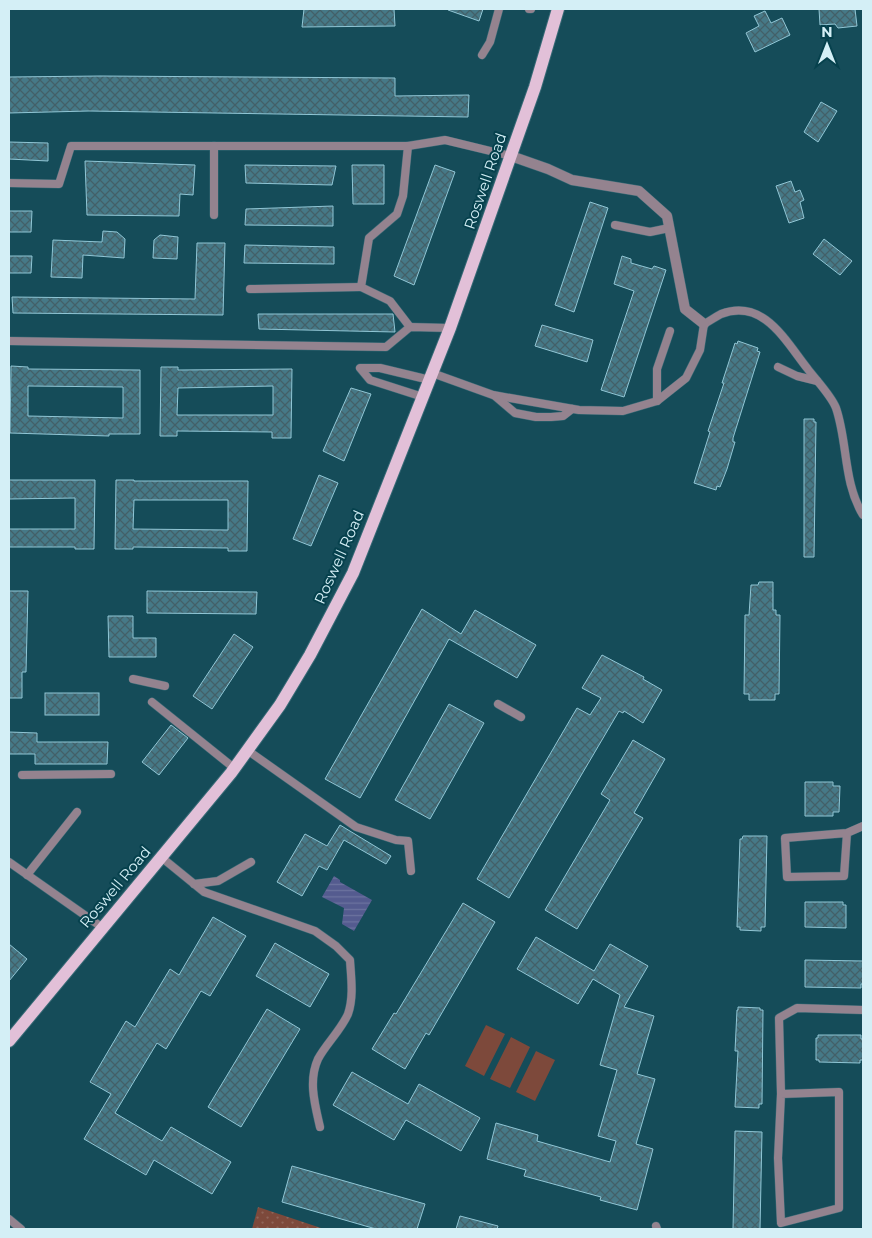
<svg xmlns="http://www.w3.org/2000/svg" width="872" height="1238" viewBox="0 0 872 1238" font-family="Montserrat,sans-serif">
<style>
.grass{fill:url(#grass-dots)}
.garden{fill:#7d493b}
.water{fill:url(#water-rules)}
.building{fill:url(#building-cross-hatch);stroke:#91c6d5;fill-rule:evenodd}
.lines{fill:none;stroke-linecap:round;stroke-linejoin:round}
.lane-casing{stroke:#376975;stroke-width:9}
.street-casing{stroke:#376975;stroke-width:11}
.primary-casing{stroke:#376975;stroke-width:14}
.lane{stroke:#94838f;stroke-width:8}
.street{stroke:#94838f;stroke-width:10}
.primary{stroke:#e2c0d8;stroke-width:12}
.labels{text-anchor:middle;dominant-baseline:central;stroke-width:4;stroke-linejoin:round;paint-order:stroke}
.street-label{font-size:15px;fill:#d4eff6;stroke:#06414d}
</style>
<defs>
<pattern id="grass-dots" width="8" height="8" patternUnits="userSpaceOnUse" patternTransform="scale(1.25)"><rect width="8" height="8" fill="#7d493b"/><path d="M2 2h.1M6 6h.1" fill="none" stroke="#8f6458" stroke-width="1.8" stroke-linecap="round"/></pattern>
<pattern id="water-rules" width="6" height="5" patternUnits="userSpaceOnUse" patternTransform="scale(1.25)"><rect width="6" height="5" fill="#545b8f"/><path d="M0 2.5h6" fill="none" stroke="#6c739f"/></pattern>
<pattern id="building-cross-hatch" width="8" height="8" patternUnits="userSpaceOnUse" patternTransform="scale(1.25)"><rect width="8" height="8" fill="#467987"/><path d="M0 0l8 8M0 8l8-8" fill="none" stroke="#436068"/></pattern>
</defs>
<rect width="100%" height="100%" fill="#154c59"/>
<path class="grass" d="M258,1207L324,1229H252Z"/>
<g class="garden">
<path d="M486,1025L505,1034L484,1076L465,1066Z"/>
<path d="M511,1037L530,1047L510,1088L490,1079Z"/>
<path d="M536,1051L555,1060L535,1101L516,1092Z"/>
</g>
<path class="water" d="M334,876L340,880V882L372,900L354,931L342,924L344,908L322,897Z"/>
<g class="building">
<path d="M304,9H394L395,26L302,27Z"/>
<path d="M448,9H483L479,21L448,10Z"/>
<path d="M819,9H855L857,26L838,28L835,24L820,25Z"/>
<path d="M765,11L771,23L782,18L790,35L755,52L746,33L759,26L754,16Z"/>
<path d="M100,76L395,78V96L469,95L468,117L89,111L9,113V77Z"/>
<path d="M821,102L837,111L818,142L804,132Z"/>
<path d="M9,142L48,143V161L9,159Z"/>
<path d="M85,161L195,165L193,195L180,194L179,216L87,215Z"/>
<path d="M245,165L336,166L332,185L246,183Z"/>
<path d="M352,165H384V204H353Z"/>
<path d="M435,165L455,172L414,285L394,276Z"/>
<path d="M791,181L795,192L800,190L804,200L800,202L804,218L789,223L776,186Z"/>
<path d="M590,202L608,208L574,312L555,305Z"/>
<path d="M333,206V226L245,225L246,209Z"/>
<path d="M9,211H32L31,232H9Z"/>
<path d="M103,231L117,232L125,239L124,258L83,255L82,278L51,277L53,240L102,242Z"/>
<path d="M160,235L178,237L177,259L153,258L154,240Z"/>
<path d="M824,239L852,261L840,275L813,254Z"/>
<path d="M197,243H225L223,315L13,313L12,297L195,299Z"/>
<path d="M245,245L334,247V264L244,263Z"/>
<path d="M9,256H32L31,273H9Z"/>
<path d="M622,256L631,259V263L652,269L654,266L666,270L624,397L601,390L634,291L614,284Z"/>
<path d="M258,314H393L395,332L259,329Z"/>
<path d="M542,325L593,340L587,362L535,346Z"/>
<path d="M738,341L758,348L757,351L760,352L733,438V442H735L727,469L720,487L717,486L716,490L694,483L710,432L708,431L724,383H722L735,343L737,344Z"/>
<path d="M11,366L28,367V369L140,370V434H109V436L10,433ZM28,386L123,387V418L28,416Z"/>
<path d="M161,367H178V370L292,369L291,438H272V432L177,431V436H160ZM273,386V415H177L178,388Z"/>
<path d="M351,388L371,394L344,461L323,451Z"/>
<path d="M804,419H814V422H816L814,557H804Z"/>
<path d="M319,475L338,483L311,546L293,539Z"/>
<path d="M9,480H95L94,549H75V547H9V529H75V498L9,499Z"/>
<path d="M116,480H134V481H248L247,551H228V548L133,547V549H115ZM134,500H228V530L133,529Z"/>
<path d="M759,582H773V610H776V615H780L779,694H775V700H749V694H744L745,615H749L751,585H758Z"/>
<path d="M9,591H28L26,672H22V698H9Z"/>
<path d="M147,591L257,592L256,614L147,613Z"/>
<path d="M422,609L461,634L475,610L536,645L517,678L449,639L360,798L325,779Z"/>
<path d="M108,616H133V638H156V657H109Z"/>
<path d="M234,634L253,647L212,709L193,696Z"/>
<path d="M602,655L644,677L643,679L662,690L643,723L624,711L623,713L619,711L509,898L477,879L577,708L590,715L601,698L582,688Z"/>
<rect x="45" y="693" width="54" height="22"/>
<path d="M449,704L484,723L430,819L395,800Z"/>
<path d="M171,725L188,738L159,775L142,762Z"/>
<path d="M9,732L37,733V742H108L107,764H35V754H9Z"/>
<path d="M633,740L665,759L634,813L643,818L577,929L545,910L610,800L601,794Z"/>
<path d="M805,782H833V786H840L839,812H833V816H805Z"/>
<path d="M340,825L391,856L386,864L344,840L327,870L319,866L302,896L277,882L305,834L327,846Z"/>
<path d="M743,836H767L765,927H761V931L740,930V927H737L740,839H742Z"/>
<path d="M805,902H843V905H846V928L805,927Z"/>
<path d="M463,903L495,922L429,1035L426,1033L405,1069L372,1049L394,1013L396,1014Z"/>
<path d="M213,917L246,936L210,996L201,991L166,1049L157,1043L115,1113L162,1141L171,1127L231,1162L212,1194L154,1160L146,1175L84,1139L111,1094L90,1082L126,1021L135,1027L170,969L179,975Z"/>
<path d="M536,937L594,971L610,944L648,966L624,1007L654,1016L637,1074L655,1079L636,1144L653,1149L637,1210L600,1200L601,1197L524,1176L526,1170L487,1159L496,1123L538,1135L537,1141L610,1162L616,1141L598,1136L617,1070L600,1065L620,995L593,979L578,1004L517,969Z"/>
<path d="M275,943L329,974L310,1007L256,976Z"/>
<path d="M9,944L27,959L9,981Z"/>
<path d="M805,960L863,961V984H861V988L805,987Z"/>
<path d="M738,1007L760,1008V1010H763L762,1104H759V1108L735,1107L738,1051H735L737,1010H738Z"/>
<path d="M267,1009L300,1029L241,1127L208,1107Z"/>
<path d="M818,1035H861V1039H863V1060H860V1063L819,1062V1060H816V1038H818Z"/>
<path d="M352,1072L408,1104L419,1084L480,1118L461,1151L406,1120L394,1140L333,1105Z"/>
<path d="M735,1131L762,1132L760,1229H733Z"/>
<path d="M292,1166L425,1204L417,1229H376L282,1202Z"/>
<path d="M460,1216L498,1226L497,1229H456Z"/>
</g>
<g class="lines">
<g class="lane-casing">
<g id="lane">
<path d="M529,9H531"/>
<path d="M482,55L490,42L499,9"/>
<path d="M408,146L445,140L511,156"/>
<path d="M9,183L59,184L71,146H408L403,196L397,214L369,238L361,287L390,301L410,327"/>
<path d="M214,215V146"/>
<path d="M615,225L650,232L669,228"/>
<path d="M250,289L361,287"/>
<path d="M9,341L386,347L410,327L450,328"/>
<path d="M778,367L797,376L817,381"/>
<path d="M432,373L493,395L579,410L623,411L657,401L686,378L700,350L704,324C710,321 715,317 721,314C763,298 785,340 807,368C815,379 831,395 836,408C848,443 843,482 863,515"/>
<path d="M495,396L515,413L536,417H551L563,416L572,409"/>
<path d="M423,397L370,380L360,368H380L430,380"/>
<path d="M657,401V369L670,331"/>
<path d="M133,679L165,686"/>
<path d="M152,702L234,768"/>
<path d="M498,704L521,717"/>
<path d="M247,750L356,827L396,840L408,841L411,871"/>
<path d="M22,775L111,774"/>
<path d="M847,833L844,876L787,877L785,838L847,833L863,826"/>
<path d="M161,857L204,892L315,931L336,946L350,960C351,977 354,997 348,1014C341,1030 326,1044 318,1059C308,1081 315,1105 320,1127"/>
<path d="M9,862L103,928"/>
<path d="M27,875L77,812"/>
<path d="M194,884L218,881L251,862"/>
<path d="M781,1094L839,1092V1208L781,1223L778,1158L781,1094L779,1018L797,1008L863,1010"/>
<path d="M9,1219L21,1229"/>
<path d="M656,1226L657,1229"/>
</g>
</g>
<g class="street-casing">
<path id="street" d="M511,156L548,169L572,180L639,191L667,216L685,309L704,324"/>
</g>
<g class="primary-casing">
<path id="primary" d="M9,1041L231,773L280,705L310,655L353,573L450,328L535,87L558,9"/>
</g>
<use href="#lane" class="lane"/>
<use href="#street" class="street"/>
<use href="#primary" class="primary"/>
</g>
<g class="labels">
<g class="street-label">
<text transform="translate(485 181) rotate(-71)">Roswell Road</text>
<text transform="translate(339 557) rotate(-66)">Roswell Road</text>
<text transform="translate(115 887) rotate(-50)">Roswell Road</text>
</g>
</g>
<rect width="872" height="1238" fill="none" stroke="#d4eff6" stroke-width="20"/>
<g transform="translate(827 45)" stroke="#06414d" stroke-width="4" paint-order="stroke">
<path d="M0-4L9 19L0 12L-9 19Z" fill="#d4eff6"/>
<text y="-8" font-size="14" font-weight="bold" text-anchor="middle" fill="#d4eff6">N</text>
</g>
</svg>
